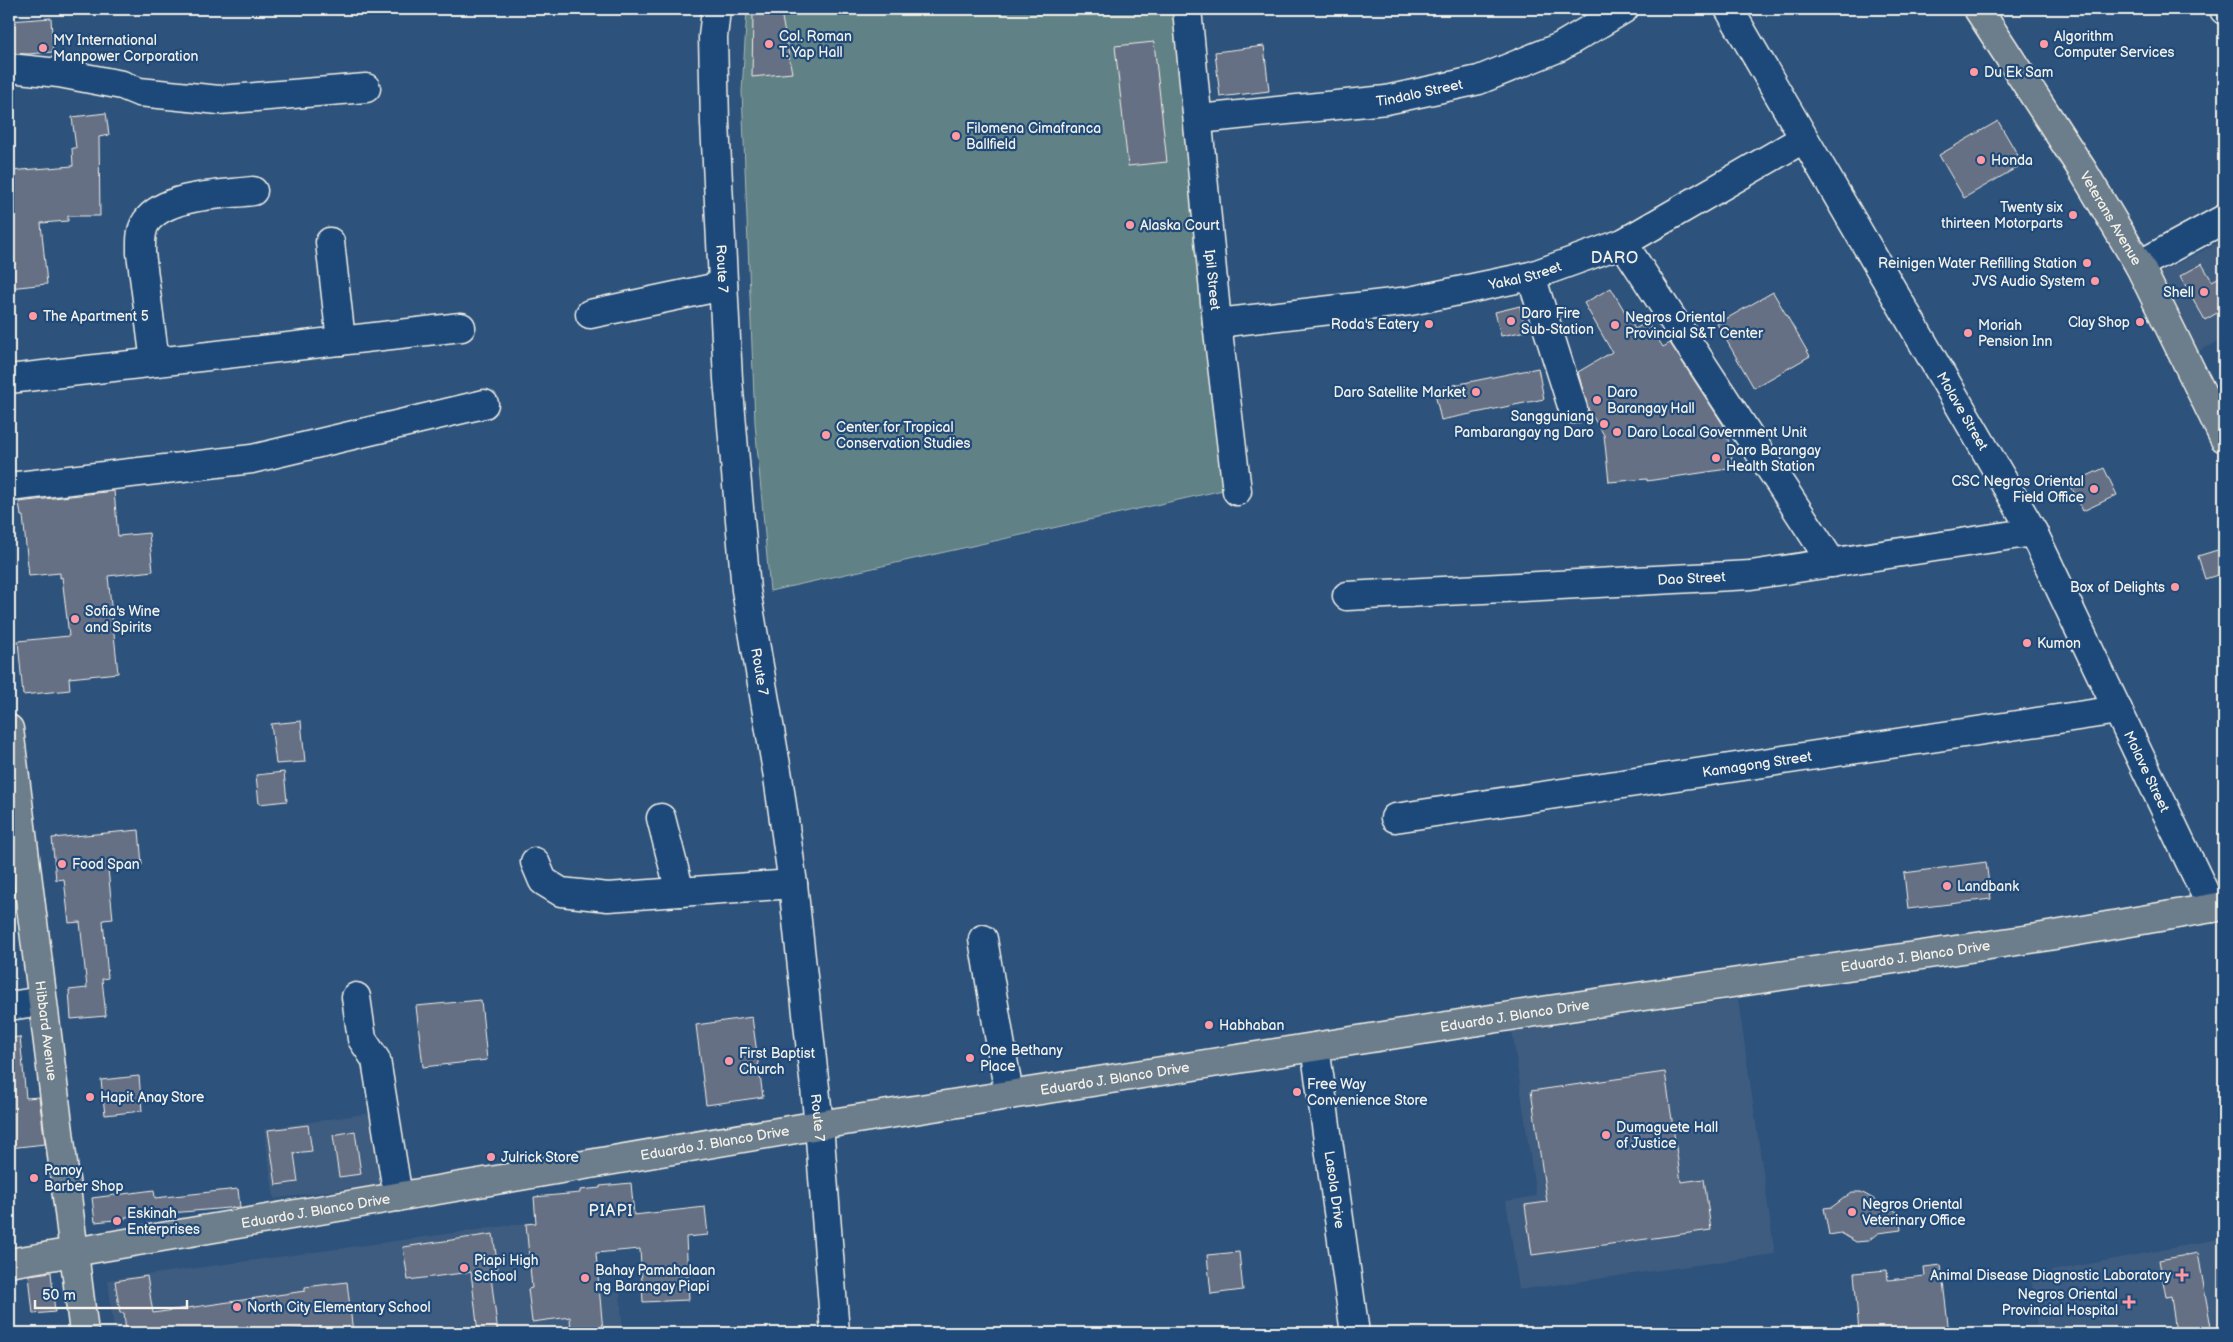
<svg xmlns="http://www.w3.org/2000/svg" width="2233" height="1342" viewBox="0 0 2233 1342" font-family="'Balsamiq Sans',sans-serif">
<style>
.built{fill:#3e5b7f}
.green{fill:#608185;stroke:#aab9b6}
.building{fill:#667085;stroke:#f4f1e8}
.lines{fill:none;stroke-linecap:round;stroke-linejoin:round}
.minor-casing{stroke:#f4f1e8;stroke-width:31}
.major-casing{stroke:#f4f1e8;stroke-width:31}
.highway-casing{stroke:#f4f1e8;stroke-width:31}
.minor{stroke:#1f4a7a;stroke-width:28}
.major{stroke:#6c7d8c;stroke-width:28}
.highway{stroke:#6c7d8c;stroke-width:28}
.poi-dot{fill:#ff9aa2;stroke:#1f4a7a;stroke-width:2}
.labels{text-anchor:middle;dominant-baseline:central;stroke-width:4.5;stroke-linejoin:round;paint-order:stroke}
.poi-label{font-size:14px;fill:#f4f1e8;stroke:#1f4a7a;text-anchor:start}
.street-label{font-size:14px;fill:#f4f1e8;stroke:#1f4a7a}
.quarter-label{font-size:16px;letter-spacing:1px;fill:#f4f1e8;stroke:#1f4a7a}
</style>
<rect width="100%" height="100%" fill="#2d527c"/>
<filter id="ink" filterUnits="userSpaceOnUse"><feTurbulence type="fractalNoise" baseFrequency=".02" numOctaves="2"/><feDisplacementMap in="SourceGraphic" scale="10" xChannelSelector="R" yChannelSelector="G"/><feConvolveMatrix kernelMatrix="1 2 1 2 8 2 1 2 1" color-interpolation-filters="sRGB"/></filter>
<g filter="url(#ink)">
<g class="built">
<path d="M2224,240V339L2195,353L2154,275Z"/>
<path d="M1738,999L1775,1254L1519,1290L1506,1201L1536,1196L1512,1031Z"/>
<path d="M377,1112L388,1183L274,1199L264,1129Z"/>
<path d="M563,1218L572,1295L620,1291L623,1333H114L108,1280Z"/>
<path d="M2224,1238V1333H2068L2067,1328L2037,1332L2031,1275Z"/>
</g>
<path class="green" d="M747,9H1173L1223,490L770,591L755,423L742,91Z"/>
<g class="building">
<path d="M781,12L792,73L752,77L753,15Z"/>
<path d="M51,18L53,52L28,54L9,53V21Z"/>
<path d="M1154,42L1167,162L1128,166L1115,46Z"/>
<path d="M1264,46L1269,91L1220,97L1215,52Z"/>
<path d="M106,113L109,135L99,137L100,216H68V221L41,223L47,284L9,288V171L73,166L72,148H76L72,117Z"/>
<path d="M1998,121L2023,164L1964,198L1939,155Z"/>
<path d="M2202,264L2212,281L2224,275V309L2205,320L2180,276Z"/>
<path d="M1611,288L1635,329L1647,322L1663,347L1670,343L1726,429L1734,468L1647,481V479L1609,482L1604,435L1588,409L1578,372L1612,352L1584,303Z"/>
<path d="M1773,292L1810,356L1754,388L1717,324Z"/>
<path d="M1520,306L1526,331L1501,336L1495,312Z"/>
<path d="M1538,368L1544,399L1441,420L1434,389Z"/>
<path d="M2104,468L2117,495L2083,511L2070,484Z"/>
<path d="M114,491L118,536L149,533L153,571L108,576L118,673L69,678L70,690L23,695L18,641L69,636L62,577L60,578V573L29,576L23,516H21L19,502Z"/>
<path d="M2224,548V573L2205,579L2198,556Z"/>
<path d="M301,721L305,762L276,764L271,724Z"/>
<path d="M284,772L287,801L259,804L256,775Z"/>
<path d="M139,830L142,865L108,869L113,919L103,920L108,978L102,979L106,1016L71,1019L69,990L87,988L80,922L69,923L64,879L56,880L52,838Z"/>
<path d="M1986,862L1991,899L1908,909L1904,873Z"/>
<path d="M481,1000L487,1060L423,1067L416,1006Z"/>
<path d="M752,1017L763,1097L706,1105L696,1025Z"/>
<path d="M20,1037L26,1098L39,1097L45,1144L9,1148V1038Z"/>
<path d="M1665,1072L1681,1182L1704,1179L1711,1230L1532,1255L1525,1205L1547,1202L1531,1091Z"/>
<path d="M139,1076L142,1111L105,1115L101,1080Z"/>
<path d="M308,1125L312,1151L294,1153L298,1182L276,1185L268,1130Z"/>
<path d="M355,1131L361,1174L339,1177L333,1135Z"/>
<path d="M631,1183L634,1215L705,1207L708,1235L686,1237L689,1300L643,1302L640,1249L596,1253L603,1331L571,1333L570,1317L532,1322L528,1289L532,1288L526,1224L536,1223L534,1197L580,1193V1190L600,1188V1186Z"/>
<path d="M238,1189L240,1207L125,1217V1219L95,1222L92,1198L154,1190L155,1198Z"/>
<path d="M1852,1192H1861L1899,1213L1901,1230L1878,1233L1868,1241L1856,1242L1841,1233L1829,1235L1824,1208L1832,1207Z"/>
<path d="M493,1234L498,1268L490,1269L498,1333H478L471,1272L408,1280L403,1247Z"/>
<path d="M1239,1252L1243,1290L1211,1294L1207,1255Z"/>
<path d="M2198,1253L2212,1333H2176L2171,1296L2166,1297L2159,1260Z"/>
<path d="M1941,1265L1949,1333H1859L1854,1273L1887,1270L1888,1280L1925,1276L1924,1267Z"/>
<path d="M51,1272L55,1312L33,1314L29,1275Z"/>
<path d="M147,1276L153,1313L305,1291V1287L347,1282L353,1333H311L310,1328L273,1333H126L124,1313H120L115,1281Z"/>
</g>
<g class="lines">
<g class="minor-casing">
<g id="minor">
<path id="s1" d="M716,9L713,37L715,123L728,379L746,590L778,777L793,884L819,1125L835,1333"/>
<path id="s2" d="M1187,9L1217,323L1237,491"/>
<path id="s3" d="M1729,9L2033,532L2212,908"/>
<path d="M2224,9V10"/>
<path d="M9,68L59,73L122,85L139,92L219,100L366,88"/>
<path id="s4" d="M1199,119L1386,100L1479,80L1560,47L1624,9"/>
<path d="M330,242L341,341"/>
<path d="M1623,243L1832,563"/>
<path d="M2139,265L2224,219"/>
<path d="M1531,276L1573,409"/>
<path d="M590,314L723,286"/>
<path id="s5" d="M1217,323L1410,301L1531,276L1623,243L1803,139"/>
<path d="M155,362L141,253C141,243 140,231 146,222C166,194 222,195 253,191"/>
<path d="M9,379L461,327"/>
<path d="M9,487L252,459L484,404"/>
<path id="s6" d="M1347,596L1751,575L2033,532"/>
<path d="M661,818L680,892"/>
<path id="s7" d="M1395,818L2118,710"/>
<path d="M535,862L543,881L561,892L608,897L793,884"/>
<path d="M983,939L1009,1095"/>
<path d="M356,997L362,1039L376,1060L398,1197"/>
<path d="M9,1006L42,1001"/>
<path id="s8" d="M1315,1047L1355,1333"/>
</g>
</g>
<g class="major-casing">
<g id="major">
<path id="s9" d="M9,729L84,1333"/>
<path id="s10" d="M9,1263L819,1125L1542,1011L2037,938L2224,906"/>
</g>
</g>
<g class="highway-casing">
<g id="highway">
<path id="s11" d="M1978,9L2083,171L2139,265L2224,438"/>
</g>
</g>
<use href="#minor" class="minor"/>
<use href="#major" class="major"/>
<use href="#highway" class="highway"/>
</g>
</g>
<g class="poi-dot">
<circle cx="769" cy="44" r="5"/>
<circle cx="2044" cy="44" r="5"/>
<circle cx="43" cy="48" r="5"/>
<circle cx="1974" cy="72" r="5"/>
<circle cx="956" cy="136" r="5"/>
<circle cx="1981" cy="160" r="5"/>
<circle cx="2073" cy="215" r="5"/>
<circle cx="1130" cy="225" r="5"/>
<circle cx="2087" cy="263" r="5"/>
<circle cx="2095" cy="281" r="5"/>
<circle cx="2204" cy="292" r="5"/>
<circle cx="33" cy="316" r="5"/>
<circle cx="1511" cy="321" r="5"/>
<circle cx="2140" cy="322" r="5"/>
<circle cx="1429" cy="324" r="5"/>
<circle cx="1615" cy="325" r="5"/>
<circle cx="1968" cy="333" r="5"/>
<circle cx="1476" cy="392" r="5"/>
<circle cx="1597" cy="400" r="5"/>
<circle cx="1604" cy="424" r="5"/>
<circle cx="1617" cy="432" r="5"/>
<circle cx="826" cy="435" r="5"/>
<circle cx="1716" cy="458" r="5"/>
<circle cx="2094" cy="489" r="5"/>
<circle cx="2175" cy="587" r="5"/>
<circle cx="75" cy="619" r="5"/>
<circle cx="2027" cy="643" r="5"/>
<circle cx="62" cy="864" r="5"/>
<circle cx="1947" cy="886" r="5"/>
<circle cx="1209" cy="1025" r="5"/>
<circle cx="970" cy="1058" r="5"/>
<circle cx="729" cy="1061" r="5"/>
<circle cx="1297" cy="1092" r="5"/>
<circle cx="90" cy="1097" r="5"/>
<circle cx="1606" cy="1135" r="5"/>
<circle cx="491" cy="1157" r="5"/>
<circle cx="34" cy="1178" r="5"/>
<circle cx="1852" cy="1212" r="5"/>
<circle cx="117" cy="1221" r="5"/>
<circle cx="464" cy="1268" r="5"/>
<path d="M2179.5 1267.5h5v5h5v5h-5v5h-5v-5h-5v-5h5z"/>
<circle cx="585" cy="1278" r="5"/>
<path d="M2126.5 1294.5h5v5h5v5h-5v5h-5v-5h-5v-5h5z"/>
<circle cx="237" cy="1307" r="5"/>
</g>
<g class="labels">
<g class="poi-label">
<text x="779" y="36">Col. Roman<tspan x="779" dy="16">T. Yap Hall</tspan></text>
<text x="2054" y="36">Algorithm<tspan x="2054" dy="16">Computer Services</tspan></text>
<text x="53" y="40">MY International<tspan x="53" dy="16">Manpower Corporation</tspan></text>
<text x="1984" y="72">Du Ek Sam</text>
<text x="966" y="128">Filomena Cimafranca<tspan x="966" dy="16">Ballfield</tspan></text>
<text x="1991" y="160">Honda</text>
<text x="2063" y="207" text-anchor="end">Twenty six<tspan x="2063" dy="16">thirteen Motorparts</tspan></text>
<text x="1140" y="225">Alaska Court</text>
<text x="2077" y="263" text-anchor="end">Reinigen Water Refilling Station</text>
<text x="2085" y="281" text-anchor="end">JVS Audio System</text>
<text x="2194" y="292" text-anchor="end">Shell</text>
<text x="1521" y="313">Daro Fire<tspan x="1521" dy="16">Sub-Station</tspan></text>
<text x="43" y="316">The Apartment 5</text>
<text x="1625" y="317">Negros Oriental<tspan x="1625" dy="16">Provincial S&amp;T Center</tspan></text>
<text x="2130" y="322" text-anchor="end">Clay Shop</text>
<text x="1419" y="324" text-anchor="end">Roda's Eatery</text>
<text x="1978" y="325">Moriah<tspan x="1978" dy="16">Pension Inn</tspan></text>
<text x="1466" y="392" text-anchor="end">Daro Satellite Market</text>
<text x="1607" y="392">Daro<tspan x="1607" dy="16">Barangay Hall</tspan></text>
<text x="1594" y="416" text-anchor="end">Sangguniang<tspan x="1594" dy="16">Pambarangay ng Daro</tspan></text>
<text x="836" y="427">Center for Tropical<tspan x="836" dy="16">Conservation Studies</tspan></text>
<text x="1627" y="432">Daro Local Government Unit</text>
<text x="1726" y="450">Daro Barangay<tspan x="1726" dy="16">Health Station</tspan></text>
<text x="2084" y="481" text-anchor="end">CSC Negros Oriental<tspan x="2084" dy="16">Field Office</tspan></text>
<text x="2165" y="587" text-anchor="end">Box of Delights</text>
<text x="85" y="611">Sofia's Wine<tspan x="85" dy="16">and Spirits</tspan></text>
<text x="2037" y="643">Kumon</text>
<text x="72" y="864">Food Span</text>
<text x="1957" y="886">Landbank</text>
<text x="1219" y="1025">Habhaban</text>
<text x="980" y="1050">One Bethany<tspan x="980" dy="16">Place</tspan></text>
<text x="739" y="1053">First Baptist<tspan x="739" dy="16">Church</tspan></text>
<text x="1307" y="1084">Free Way<tspan x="1307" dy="16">Convenience Store</tspan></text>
<text x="100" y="1097">Hapit Anay Store</text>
<text x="1616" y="1127">Dumaguete Hall<tspan x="1616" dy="16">of Justice</tspan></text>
<text x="501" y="1157">Julrick Store</text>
<text x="44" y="1170">Panoy<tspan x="44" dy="16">Barber Shop</tspan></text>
<text x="1862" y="1204">Negros Oriental<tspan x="1862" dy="16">Veterinary Office</tspan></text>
<text x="127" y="1213">Eskinah<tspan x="127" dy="16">Enterprises</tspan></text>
<text x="474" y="1260">Piapi High<tspan x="474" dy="16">School</tspan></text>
<text x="595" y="1270">Bahay Pamahalaan<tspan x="595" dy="16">ng Barangay Piapi</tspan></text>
<text x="2171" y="1275" text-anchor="end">Animal Disease Diagnostic Laboratory</text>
<text x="2118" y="1294" text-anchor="end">Negros Oriental<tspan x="2118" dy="16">Provincial Hospital</tspan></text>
<text x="247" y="1307">North City Elementary School</text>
</g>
<g class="street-label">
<text stroke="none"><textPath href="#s4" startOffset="222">Tindalo Street</textPath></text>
<text stroke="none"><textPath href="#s11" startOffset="248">Veterans Avenue</textPath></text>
<text stroke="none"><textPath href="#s1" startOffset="260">Route 7</textPath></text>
<text stroke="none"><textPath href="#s5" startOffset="312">Yakal Street</textPath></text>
<text stroke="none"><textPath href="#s2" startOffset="272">Ipil Street</textPath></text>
<text stroke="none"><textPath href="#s3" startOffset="465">Molave Street</textPath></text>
<text stroke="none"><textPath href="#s6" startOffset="345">Dao Street</textPath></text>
<text stroke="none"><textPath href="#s1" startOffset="665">Route 7</textPath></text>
<text stroke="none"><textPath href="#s7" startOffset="366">Kamagong Street</textPath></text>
<text stroke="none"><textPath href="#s3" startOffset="870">Molave Street</textPath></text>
<text stroke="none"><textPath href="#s10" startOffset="1931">Eduardo J. Blanco Drive</textPath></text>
<text stroke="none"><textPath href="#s10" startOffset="1526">Eduardo J. Blanco Drive</textPath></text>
<text stroke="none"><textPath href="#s9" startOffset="304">Hibbard Avenue</textPath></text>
<text stroke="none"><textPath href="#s10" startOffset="1121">Eduardo J. Blanco Drive</textPath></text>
<text stroke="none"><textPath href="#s1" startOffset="1115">Route 7</textPath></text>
<text stroke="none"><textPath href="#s10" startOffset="716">Eduardo J. Blanco Drive</textPath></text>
<text stroke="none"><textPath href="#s8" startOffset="144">Lasola Drive</textPath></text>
<text stroke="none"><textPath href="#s10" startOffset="311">Eduardo J. Blanco Drive</textPath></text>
</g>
<g class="quarter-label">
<text x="1615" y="258">DARO</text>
<text x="611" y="1211">PIAPI</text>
</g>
</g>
<rect width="2233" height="1342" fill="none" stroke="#1f4a7a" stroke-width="30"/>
<rect x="15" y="15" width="2203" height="1312" fill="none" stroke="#f4f1e8" stroke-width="2" filter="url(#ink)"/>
<path d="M35 1300v8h152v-8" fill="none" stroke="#f4f1e8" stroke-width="2.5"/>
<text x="42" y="1300" font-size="15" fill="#f4f1e8" stroke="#1f4a7a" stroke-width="4" paint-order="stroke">50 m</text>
</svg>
